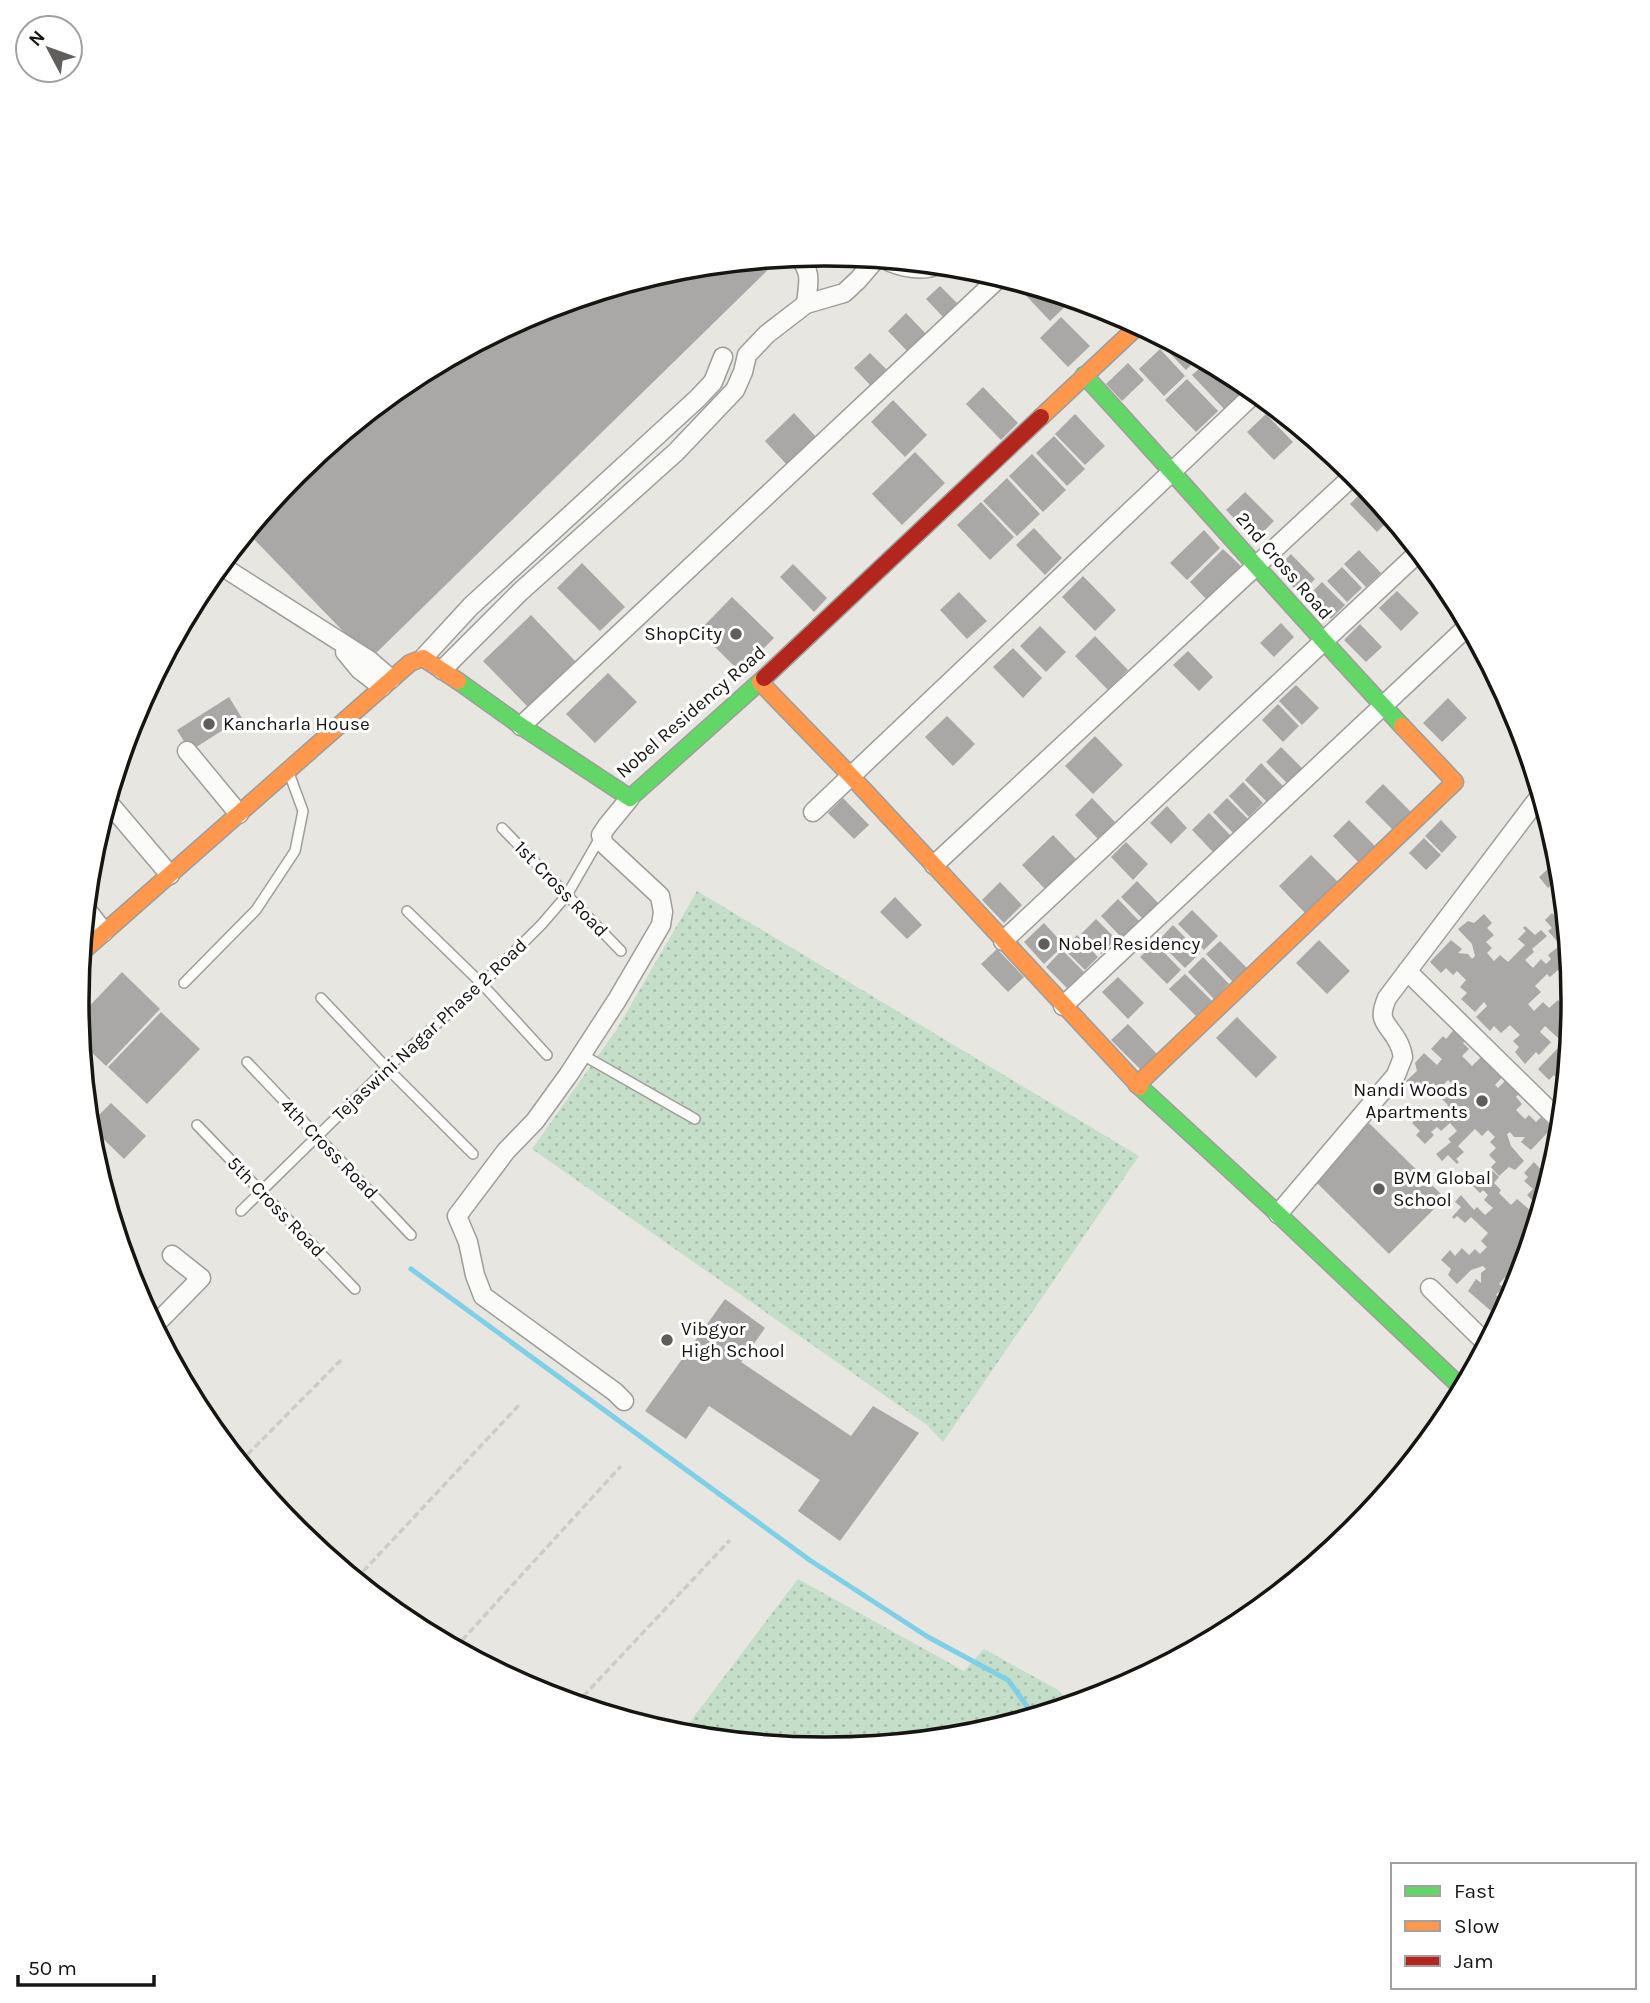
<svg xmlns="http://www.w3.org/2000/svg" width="1650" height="2003" viewBox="0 0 1650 2003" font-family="Karla,sans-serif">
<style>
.grass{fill:url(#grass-dots)}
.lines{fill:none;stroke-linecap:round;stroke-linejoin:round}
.stream{stroke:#7fcfe7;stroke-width:5}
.building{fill:#aaa8a7}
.lane-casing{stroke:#9e9d9a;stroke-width:12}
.street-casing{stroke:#9e9d9a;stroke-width:21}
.fast-casing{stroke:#9e9d9a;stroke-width:19}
.slow-casing{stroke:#9e9d9a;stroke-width:19}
.jam-casing{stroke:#9e9d9a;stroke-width:19}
.path{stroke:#cdcccb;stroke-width:3.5;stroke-dasharray:7 3.5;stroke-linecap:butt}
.lane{stroke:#fbfbfa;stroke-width:9}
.street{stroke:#fbfbfa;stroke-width:18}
.fast{stroke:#63d668;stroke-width:16}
.slow{stroke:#ff974d;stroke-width:16}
.jam{stroke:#b3261e;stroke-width:16}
.poi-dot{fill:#5f5e5a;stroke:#fff;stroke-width:2.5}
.labels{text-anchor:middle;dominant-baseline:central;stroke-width:6;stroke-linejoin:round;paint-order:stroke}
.street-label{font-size:19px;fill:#161512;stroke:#fff}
.poi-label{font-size:19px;fill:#161512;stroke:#fff;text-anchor:start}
.rim{fill:none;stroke:#161512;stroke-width:3.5}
</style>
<defs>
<pattern id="grass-dots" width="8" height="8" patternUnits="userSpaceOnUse" patternTransform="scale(1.75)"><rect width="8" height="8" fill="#c4dec9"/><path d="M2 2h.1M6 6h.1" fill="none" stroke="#a8beac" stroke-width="1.8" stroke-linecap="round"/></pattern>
</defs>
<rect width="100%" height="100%" fill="#e7e6e1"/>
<g class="grass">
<path d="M697,891L1139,1156L943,1442L927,1425L532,1149L617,1029Z"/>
<path d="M798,1579L964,1671L984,1649L1058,1690L1072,1704L971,1735L825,1749L680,1735Z"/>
</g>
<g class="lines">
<path class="stream" d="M411,1269L811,1561L928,1637L1008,1680L1034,1716"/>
</g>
<g class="building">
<path d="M776,258L778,260L370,659L247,532L296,472L410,379L539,310L679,268Z"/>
<path d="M1019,282L1073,299L1050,321L1016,285Z"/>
<path d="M940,286L959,305L945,319L926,299Z"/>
<path d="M906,313L927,335L909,353L888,331Z"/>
<path d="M1061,317L1090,346L1068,367L1040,338Z"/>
<path d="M1166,339L1199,357L1186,370L1161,344Z"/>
<path d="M1160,349L1185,376L1164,396L1139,369Z"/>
<path d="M870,353L889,372L873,388L854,368Z"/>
<path d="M1207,362L1237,378L1249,390L1226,411L1192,375Z"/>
<path d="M1128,363L1144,380L1122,401L1106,384Z"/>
<path d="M1187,379L1218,411L1196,432L1165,400Z"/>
<path d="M983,387L1018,423L1001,440L966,404Z"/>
<path d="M893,400L927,435L905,457L871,422Z"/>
<path d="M1273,406L1309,435L1303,441L1271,408Z"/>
<path d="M794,413L817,438L788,466L765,441Z"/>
<path d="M1075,414L1105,446L1085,465L1055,434Z"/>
<path d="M1266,414L1293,442L1274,460L1247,432Z"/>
<path d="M1054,436L1085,469L1067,486L1036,453Z"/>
<path d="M915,452L945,483L902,525L872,494Z"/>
<path d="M1032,454L1066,490L1043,512L1009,476Z"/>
<path d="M1007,478L1040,514L1017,536L983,501Z"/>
<path d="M1366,488L1391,518L1377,532L1350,504Z"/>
<path d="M1245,492L1274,521L1255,540L1226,510Z"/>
<path d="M981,502L1014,537L990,560L957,525Z"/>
<path d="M1034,528L1062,558L1045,575L1016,545Z"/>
<path d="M1204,530L1220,548L1187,580L1170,563Z"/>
<path d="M1223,549L1241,566L1207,600L1190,582Z"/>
<path d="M1359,550L1381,573L1366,587L1344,564Z"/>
<path d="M1291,554L1315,579L1300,594L1276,569Z"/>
<path d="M582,563L625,607L600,631L557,588Z"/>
<path d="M793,564L827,598L814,612L780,577Z"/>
<path d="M1342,567L1362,588L1347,602L1327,581Z"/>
<path d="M1083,576L1116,610L1095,631L1062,597Z"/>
<path d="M1322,582L1345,605L1331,619L1308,596Z"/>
<path d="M1397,591L1419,613L1401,631L1379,608Z"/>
<path d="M959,592L987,621L967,639L940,610Z"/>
<path d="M732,597L774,638L740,672L699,631Z"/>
<path d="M531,615L575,661L528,707L483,661Z"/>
<path d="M1281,623L1294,637L1274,657L1260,643Z"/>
<path d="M1360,624L1382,647L1366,662L1344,640Z"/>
<path d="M1040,626L1066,652L1046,672L1020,646Z"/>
<path d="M1095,636L1128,670L1108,690L1075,656Z"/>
<path d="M1013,648L1042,678L1023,698L993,667Z"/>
<path d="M1188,651L1213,677L1199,691L1173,665Z"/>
<path d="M608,673L637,702L595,743L566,714Z"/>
<path d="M1296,685L1319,708L1302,725L1279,701Z"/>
<path d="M229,697L242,718L190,751L177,730Z"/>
<path d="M1448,698L1467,718L1442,742L1423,723Z"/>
<path d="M1278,704L1299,726L1283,742L1262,720Z"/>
<path d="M947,716L975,744L953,766L925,737Z"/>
<path d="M1095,736L1123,765L1093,794L1065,766Z"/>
<path d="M1281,747L1303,769L1288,784L1266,762Z"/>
<path d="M1261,763L1284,787L1267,802L1245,780Z"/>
<path d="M1243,782L1263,803L1249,817L1229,796Z"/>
<path d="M1383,784L1411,812L1393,830L1365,802Z"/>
<path d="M843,798L869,825L854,839L828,813Z"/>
<path d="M1092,798L1115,822L1098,839L1075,815Z"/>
<path d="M1227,798L1248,819L1234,834L1213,812Z"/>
<path d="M1167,806L1187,828L1171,844L1150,823Z"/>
<path d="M1209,813L1232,837L1215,854L1192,830Z"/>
<path d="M1349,820L1378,849L1361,865L1333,836Z"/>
<path d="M1441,820L1457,837L1442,853L1425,836Z"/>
<path d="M1053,835L1076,859L1045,889L1022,865Z"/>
<path d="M1424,838L1441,855L1426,870L1409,853Z"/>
<path d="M1126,842L1148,864L1133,880L1111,857Z"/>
<path d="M1557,849L1561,883L1557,888L1553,884L1548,888L1539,877L1549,868L1547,859Z"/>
<path d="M1311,855L1339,883L1307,915L1279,886Z"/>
<path d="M1137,881L1162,907L1146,922L1121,897Z"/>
<path d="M1000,882L1022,905L1004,923L982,900Z"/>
<path d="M895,897L922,925L907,939L880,912Z"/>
<path d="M1118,899L1140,922L1123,939L1101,916Z"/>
<path d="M1192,910L1218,936L1204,950L1178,924Z"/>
<path d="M1564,911L1566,927L1563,929L1566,932L1557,941L1548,931L1552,928L1545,920L1552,913L1557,918Z"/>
<path d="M1484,914L1492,923L1487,928L1494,935L1486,942L1492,948L1487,953L1494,961L1500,955L1508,962L1525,945L1518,939L1526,931L1523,928L1525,926L1535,935L1541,930L1547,936L1532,949L1534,952L1525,960L1533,968L1541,959L1546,964L1551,959L1548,955L1558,947L1566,956L1563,960L1570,967L1563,975L1558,970L1550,977L1547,974L1535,986L1541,992L1528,1004L1534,1011L1543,1002L1549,1008L1558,1000L1562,1004L1566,1000L1573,1007L1572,1014L1565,1020L1567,1028L1558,1038L1545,1026L1540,1032L1551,1042L1539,1055L1536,1052L1525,1064L1515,1052L1519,1047L1513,1041L1520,1035L1510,1025L1501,1033L1494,1026L1490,1031L1476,1017L1487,1006L1484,1002L1475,1012L1461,999L1467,993L1460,987L1466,980L1457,971L1453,975L1446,968L1441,973L1430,962L1451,940L1462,949L1458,953L1468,954L1472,959L1475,956L1472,944L1458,929L1468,921L1474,923Z"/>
<path d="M1096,919L1116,939L1101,954L1081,934Z"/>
<path d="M1044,923L1064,945L1044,964L1024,942Z"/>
<path d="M1173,925L1200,953L1185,968L1158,941Z"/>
<path d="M1077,935L1098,957L1085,970L1064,949Z"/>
<path d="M1319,940L1350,971L1327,994L1296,963Z"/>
<path d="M1220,941L1248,969L1234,983L1206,954Z"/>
<path d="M1155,943L1181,970L1167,984L1140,957Z"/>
<path d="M997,949L1024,977L1008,992L981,964Z"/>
<path d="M1062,950L1084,972L1067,988L1046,967Z"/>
<path d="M1203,957L1229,984L1214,999L1188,972Z"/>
<path d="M122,972L160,1009L106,1066L81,1042L79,1017Z"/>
<path d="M1185,974L1212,1001L1196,1016L1169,989Z"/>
<path d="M1118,977L1144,1003L1128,1019L1102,992Z"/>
<path d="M161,1012L200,1049L147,1104L108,1067Z"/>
<path d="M1237,1017L1277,1057L1256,1078L1216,1038Z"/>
<path d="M1128,1024L1157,1054L1141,1070L1111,1040Z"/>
<path d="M1457,1026L1468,1038L1463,1043L1469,1049L1462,1056L1472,1066L1481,1057L1488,1064L1492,1060L1506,1073L1495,1085L1498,1088L1507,1079L1521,1091L1516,1097L1522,1104L1516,1110L1525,1119L1529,1115L1536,1122L1541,1117L1552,1128L1531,1150L1521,1142L1525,1137H1514L1510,1132L1507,1134L1511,1146L1524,1161L1515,1170L1509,1167L1499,1176L1491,1167L1496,1162L1489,1155L1496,1148L1490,1142L1495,1137L1488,1130L1482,1136L1475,1129L1458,1146L1464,1152L1456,1159L1459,1162L1457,1164L1448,1155L1442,1161L1436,1154L1451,1142L1448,1139L1457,1131L1450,1123L1441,1131L1437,1127L1431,1132L1434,1135L1425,1144L1416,1135L1420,1131L1412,1123L1419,1116L1424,1121L1432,1114L1435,1117L1448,1105L1441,1098L1454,1086L1448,1080L1439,1089L1433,1083L1424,1091L1420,1087L1416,1091L1406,1081L1417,1071L1415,1063L1424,1053L1437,1065L1442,1059L1431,1049L1443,1036L1446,1039Z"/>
<path d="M1559,1047L1568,1054L1565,1078L1561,1082L1554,1075L1549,1080L1538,1069Z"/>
<path d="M111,1103L146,1136L124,1159L89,1125Z"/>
<path d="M1369,1123L1445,1198L1389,1254L1314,1180Z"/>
<path d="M1534,1162L1544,1173L1552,1171L1520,1273L1515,1279L1508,1274L1499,1284L1503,1287L1496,1295L1501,1299L1491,1311L1468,1291L1476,1279L1481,1283V1273L1486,1269L1483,1266L1471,1270L1457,1284L1448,1275L1451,1269L1441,1260L1450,1250L1455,1256L1462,1248L1469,1255L1475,1249L1480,1254L1487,1247L1481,1241L1488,1233L1471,1217L1465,1223L1457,1216L1454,1219L1452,1217L1461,1207L1455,1202L1461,1195L1474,1210L1477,1207L1485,1215L1493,1208L1484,1200L1488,1195L1483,1190L1480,1193L1471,1184L1480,1175L1484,1178L1492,1170L1499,1177L1494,1183L1501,1190L1499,1193L1511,1205L1517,1199L1530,1210L1536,1204L1527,1195L1533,1189L1524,1181L1528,1177L1524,1173Z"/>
<path d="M725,1299L765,1328L741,1362L851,1436L873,1406L919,1433L840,1541L798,1511L820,1480L709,1406L686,1439L645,1411Z"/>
</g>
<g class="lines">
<g class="lane-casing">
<g id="lane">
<path d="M502,828L621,951"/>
<path d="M407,911L482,984L547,1055"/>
<path d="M184,983L256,910L295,851L303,811L289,773"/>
<path d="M321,998L387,1068L473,1154"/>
<path d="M581,1054L695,1119"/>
<path d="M247,1062L411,1235"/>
<path d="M197,1125L355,1289"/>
<path d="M241,1211L387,1068L482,984L542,924L567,895L601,836"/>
</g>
</g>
<g class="street-casing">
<g id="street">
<path d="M798,256C813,274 808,282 806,304"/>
<path d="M886,260C899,267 924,272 937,265"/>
<path d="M220,565L369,660L391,679"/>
<path d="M345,652L360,670L382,687"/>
<path d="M423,658L471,606L698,398L713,382L723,357"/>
<path d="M442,670L520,592L676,452L735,390L743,372L747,355L767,334L806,304L844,293L858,280L876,259"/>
<path d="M521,726L1000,277"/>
<path d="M187,751L239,814"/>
<path d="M108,802L170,875"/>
<path d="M813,812L1256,392"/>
<path d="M934,865L1355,474"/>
<path d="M86,909L104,932"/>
<path d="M1003,941L1419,552"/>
<path d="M1407,971L1561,1122"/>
<path d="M1063,1006L1468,626"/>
<path d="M1278,1214L1396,1075L1403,1057C1402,1051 1400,1045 1397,1040C1386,1021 1377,1022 1387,998L1540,796"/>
<path d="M1430,1288L1486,1343"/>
<path d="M154,1326L201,1278L172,1255"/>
<path d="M624,1401L615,1392L483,1296L475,1275L468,1242L457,1216L506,1151L535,1121L569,1074L617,1000L661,925L663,912L660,896L604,844L601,835L607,826L630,798"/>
</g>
</g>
<g class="fast-casing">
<g id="fast">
<path d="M1084,375C1191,491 1294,611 1402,726"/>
<path d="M458,681L521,726L630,798L764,678"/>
<path d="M1140,1087L1278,1214L1462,1388"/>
</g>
</g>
<g class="slow-casing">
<g id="slow">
<path d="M1041,417L1139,325"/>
<path d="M760,682L851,776L1140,1087"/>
<path d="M82,952L410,663L423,658L458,681"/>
<path d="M1137,1085L1455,782L1402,726"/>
</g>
</g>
<g class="jam-casing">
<path id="jam" d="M764,678L1041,417"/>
</g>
<g class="path">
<path d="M240,1462L343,1358"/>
<path d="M356,1579L520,1404"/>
<path d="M455,1648L621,1466"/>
<path d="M576,1704L730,1540"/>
</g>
<use href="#lane" class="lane"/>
<use href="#street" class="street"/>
<use href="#fast" class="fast"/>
<use href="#slow" class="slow"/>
<use href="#jam" class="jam"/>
</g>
<g class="poi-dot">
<circle cx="736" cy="634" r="7"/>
<circle cx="209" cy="724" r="7"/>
<circle cx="1044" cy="944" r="7"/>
<circle cx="1482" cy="1101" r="7"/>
<circle cx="1379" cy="1189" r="7"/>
<circle cx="667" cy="1340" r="7"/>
</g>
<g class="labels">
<g class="street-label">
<text transform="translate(1284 566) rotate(49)">2nd Cross Road</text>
<text transform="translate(691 712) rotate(-41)">Nobel Residency Road</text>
<text transform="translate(561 889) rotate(46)">1st Cross Road</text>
<text transform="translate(430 1030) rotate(-43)">Tejaswini Nagar Phase 2 Road</text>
<text transform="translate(329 1149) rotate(46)">4th Cross Road</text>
<text transform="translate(276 1207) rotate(46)">5th Cross Road</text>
</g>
<g class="poi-label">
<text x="722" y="634" text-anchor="end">ShopCity</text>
<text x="223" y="724">Kancharla House</text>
<text x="1058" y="944">Nobel Residency</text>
<text x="1468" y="1090" text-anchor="end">Nandi Woods<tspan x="1468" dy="22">Apartments</tspan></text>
<text x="1393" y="1178">BVM Global<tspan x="1393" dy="22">School</tspan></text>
<text x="681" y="1329">Vibgyor<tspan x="681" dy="22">High School</tspan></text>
</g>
</g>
<path d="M0 0H1650V2003H0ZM824 266H826A735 735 0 0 1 1561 1001V1002A735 735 0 0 1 826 1737H824A735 735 0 0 1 89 1002V1001A735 735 0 0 1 824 266Z" fill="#fff" fill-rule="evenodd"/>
<path class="rim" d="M824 266H826A735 735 0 0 1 1561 1001V1002A735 735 0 0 1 826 1737H824A735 735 0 0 1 89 1002V1001A735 735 0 0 1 824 266Z"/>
<rect x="1391" y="1863" width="245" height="126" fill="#ffffff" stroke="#a2a1a0" stroke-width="2"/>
<rect x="1405" y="1886" width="35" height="10" fill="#63d668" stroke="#a2a1a0" stroke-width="2"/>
<text x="1454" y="1898" font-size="21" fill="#161512">Fast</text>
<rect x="1405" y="1921" width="35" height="10" fill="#ff974d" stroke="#a2a1a0" stroke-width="2"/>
<text x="1454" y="1933" font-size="21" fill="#161512">Slow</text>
<rect x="1405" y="1956" width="35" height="10" fill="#b3261e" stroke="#a2a1a0" stroke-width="2"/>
<text x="1454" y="1968" font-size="21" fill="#161512">Jam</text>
<g transform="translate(49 49) rotate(311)"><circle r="33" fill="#ffffff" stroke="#a2a1a0" stroke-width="2"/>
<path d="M0-5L12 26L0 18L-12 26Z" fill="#5f5e5a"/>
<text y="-10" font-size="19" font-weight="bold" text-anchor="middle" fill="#161512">N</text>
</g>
<path d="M18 1975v10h136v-10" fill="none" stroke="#161512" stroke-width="3.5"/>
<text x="28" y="1975" font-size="21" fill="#161512" stroke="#ffffff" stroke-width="5" paint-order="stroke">50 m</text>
</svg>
